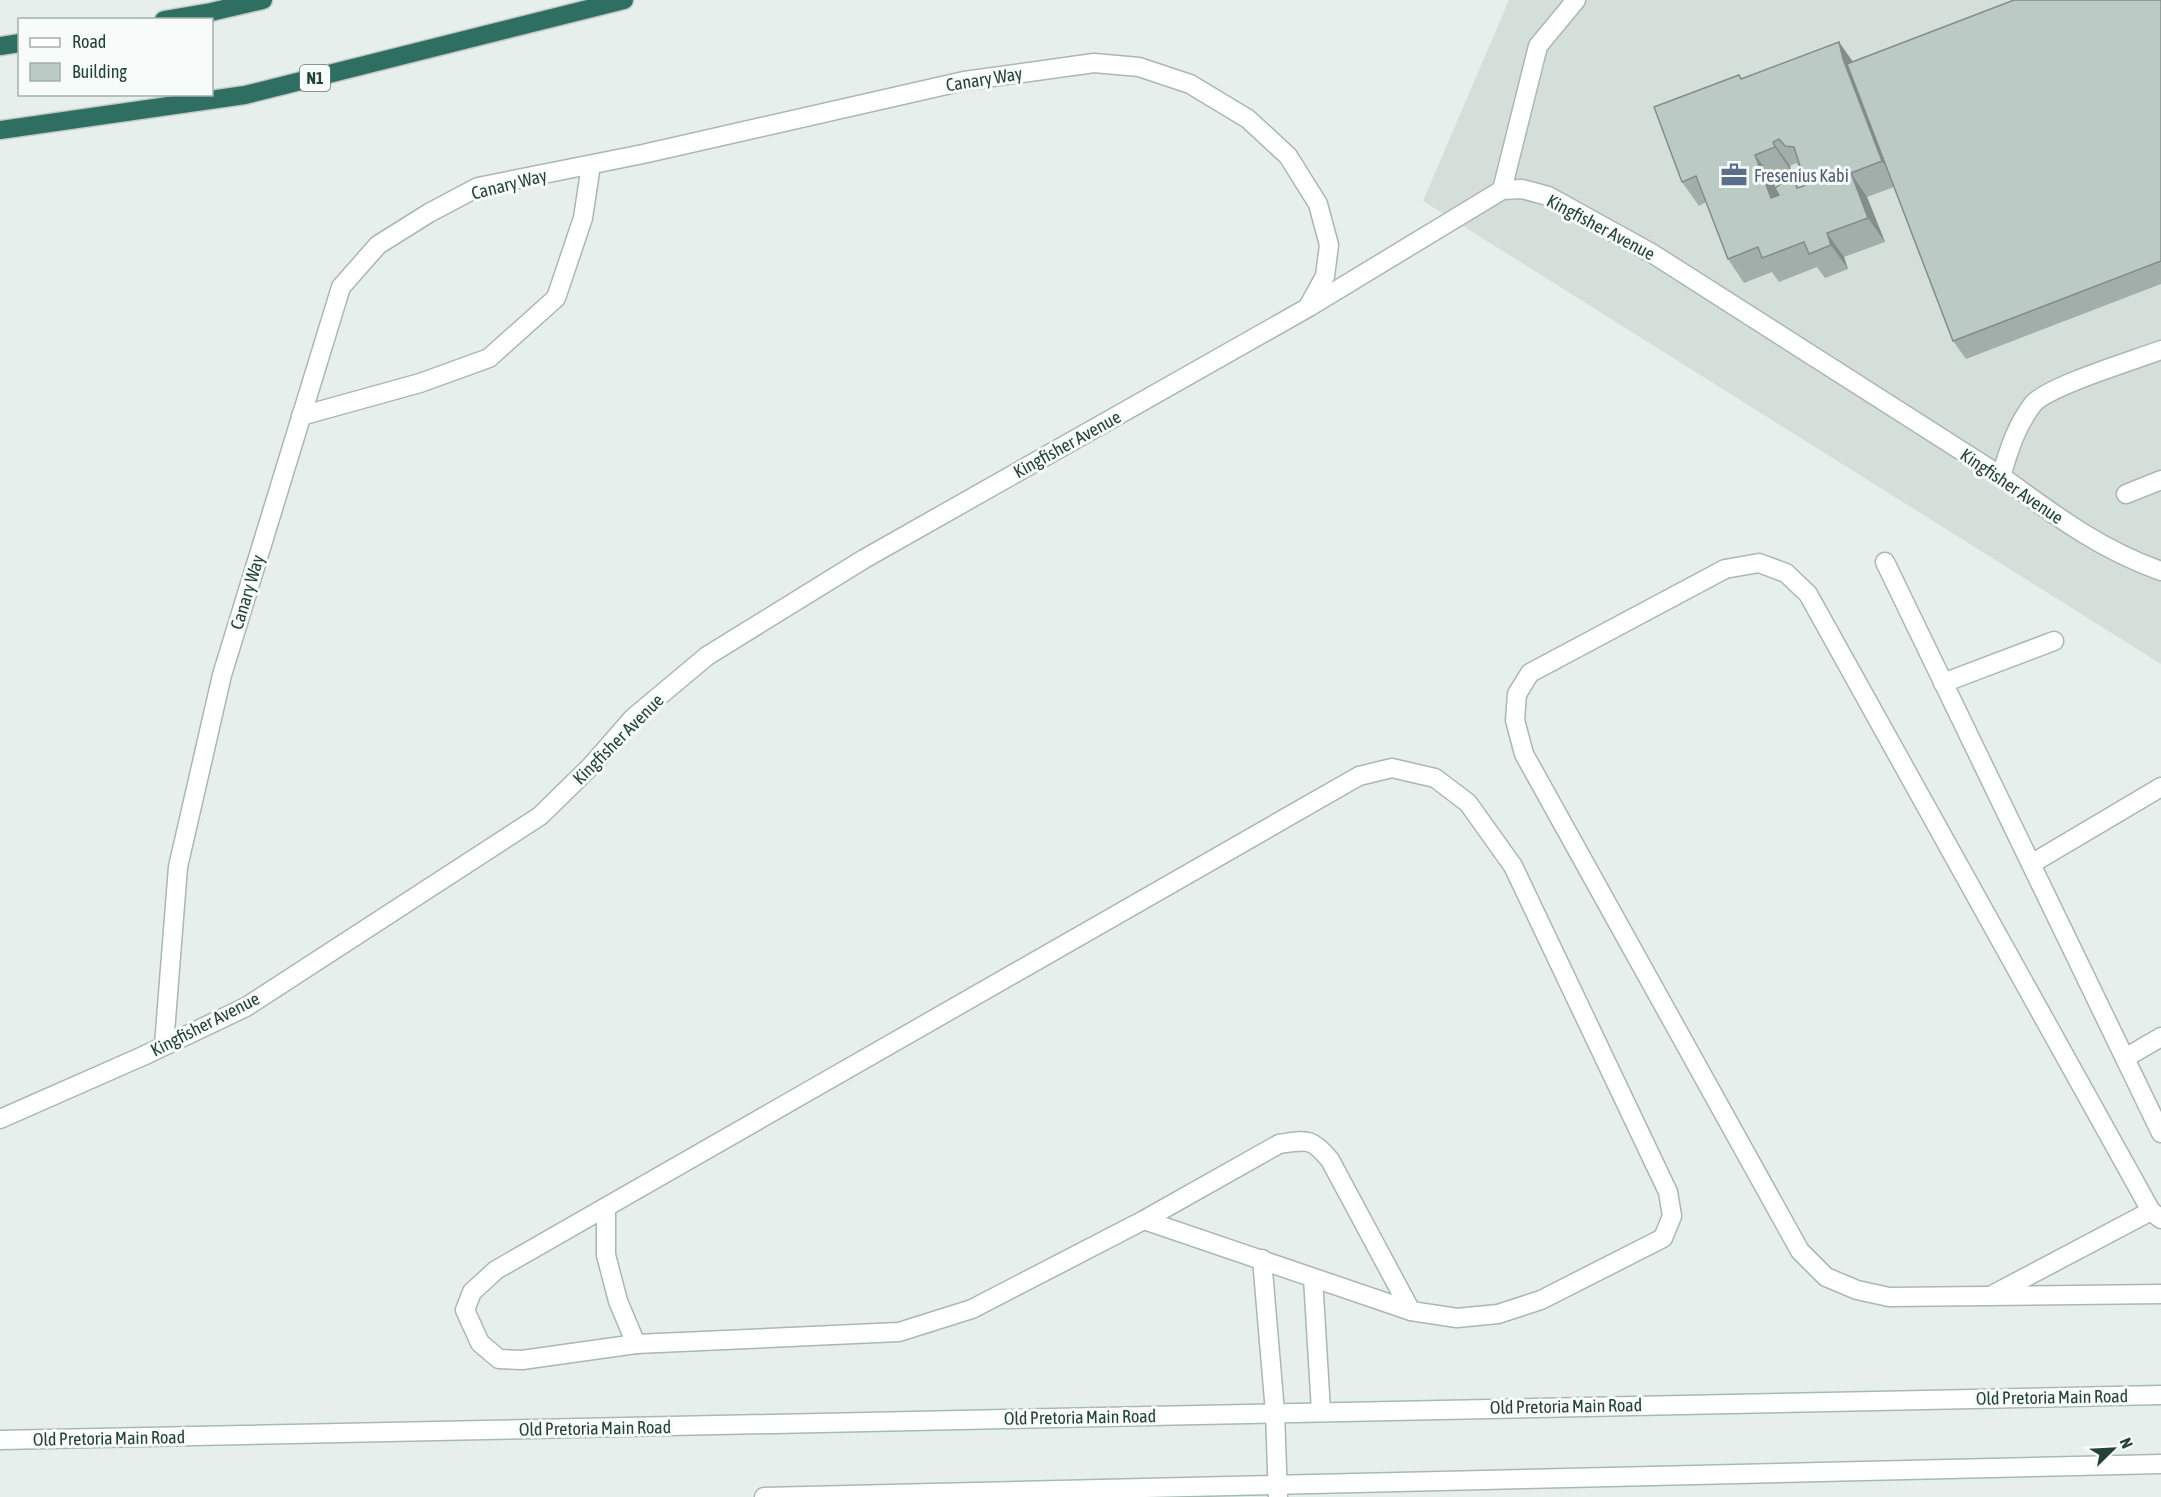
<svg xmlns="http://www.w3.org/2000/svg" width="2161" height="1497" viewBox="0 0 2161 1497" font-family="'Asap Condensed',sans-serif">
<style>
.built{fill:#d4dfda}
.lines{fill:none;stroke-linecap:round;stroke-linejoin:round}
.service-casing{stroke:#a8b8b2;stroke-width:21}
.minor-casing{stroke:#a8b8b2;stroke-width:21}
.secondary-casing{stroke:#a4bbb3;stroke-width:21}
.motorway-casing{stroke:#c2cac8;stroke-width:21}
.service{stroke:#fff;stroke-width:18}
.minor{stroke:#fff;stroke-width:18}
.secondary{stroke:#fff;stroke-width:18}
.motorway{stroke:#2f6f62;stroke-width:18}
.wall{fill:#a1aea9;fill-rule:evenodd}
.shaded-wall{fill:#838d89}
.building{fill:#bbcac4;stroke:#838d89;stroke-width:1.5;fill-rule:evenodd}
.labels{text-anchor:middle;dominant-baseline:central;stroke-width:6;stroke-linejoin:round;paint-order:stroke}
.shield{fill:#f7fbf9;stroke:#637a73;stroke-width:1.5}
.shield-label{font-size:16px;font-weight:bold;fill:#24423a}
.street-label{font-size:18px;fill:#24423a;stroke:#f7fbf9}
.service-label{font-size:18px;fill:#4e5e75;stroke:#f7fbf9;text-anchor:start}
</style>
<rect width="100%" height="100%" fill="#e6efeb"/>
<path class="built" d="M1509,0H2161V664L1423,201Z"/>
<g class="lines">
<g class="service-casing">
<g id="service">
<path d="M1502,190L1538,46L1576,0"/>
<path d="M301,416L420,383L489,358L556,298L583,218L591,165"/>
<path d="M2126,494L2161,480"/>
<path d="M1885,562L2161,1133"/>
<path d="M1943,683L2054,641"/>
<path d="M1392,768L1435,778L1468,803L1513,866L1668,1192L1672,1216L1663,1238L1541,1300L1498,1314L1457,1318L1411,1311L1144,1220L972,1309L899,1332L636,1344L522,1360L499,1359L480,1343L465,1310L472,1292L496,1270L1359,776Z"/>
<path d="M2031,864L2161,787"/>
<path d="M164,1045L178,867L222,675L341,287L378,245L429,213L478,187L643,154L964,81L1094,63L1139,67L1190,84L1248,119L1288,156L1318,204L1329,245L1325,276L1309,305"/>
<path d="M2125,1058L2161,1037"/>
<path d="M0,1119L143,1056L246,1007L540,816L592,765L633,718L707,656L864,559L1309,307L1502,190L1522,189L1548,196L1653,254L2001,476C2009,450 2016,426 2033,404C2048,386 2135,360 2161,350"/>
<path d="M606,1207V1255L618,1301L636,1344"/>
<path d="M1144,1220L1279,1144C1307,1140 1311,1137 1330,1160L1411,1311"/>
<path d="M1262,1259L1275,1412L1278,1497"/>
<path d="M1313,1278L1321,1411"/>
<path d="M1994,1294L2151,1211"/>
<path d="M2161,1294L1889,1297L1857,1290L1826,1277L1800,1251L1524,754L1515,720L1517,694L1530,673L1725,569L1759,563L1786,573L1808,594L2151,1211L2161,1219"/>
</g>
</g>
<g class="minor-casing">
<path id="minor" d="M2001,476C2053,514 2099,549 2161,571"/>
</g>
<g class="secondary-casing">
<g id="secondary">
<path d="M0,1440L2161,1395"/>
<path d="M764,1497L2161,1464"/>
</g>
</g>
<g class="motorway-casing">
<g id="motorway">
<path d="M164,20L211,12L263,0"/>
<path d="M0,46L20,43"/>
<path d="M0,130L245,95L624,0"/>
</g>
</g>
<use href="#service" class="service"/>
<use href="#minor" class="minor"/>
<use href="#secondary" class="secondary"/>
<use href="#motorway" class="motorway"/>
</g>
<path class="wall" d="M2161,0V284L1966,359L1953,341L1894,187L1867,197L1885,242L1844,257L1848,269L1825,278L1817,267L1779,282L1772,272L1744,283L1728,259L1706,202L1699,206L1682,182L1742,79L1853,62ZM1796,163L1801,168L1805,182L1804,186L1799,188L1795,182L1776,188L1772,178L1791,171L1790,166Z"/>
<g class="shaded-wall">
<path d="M1839,42L1856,66L1899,185L1882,161L1843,59Z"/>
<path d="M1773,142L1790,166L1791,171L1775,147Z"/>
<path d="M1755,155L1772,178L1788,222L1771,198Z"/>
<path d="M1851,173L1867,197L1885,242L1868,218Z"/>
<path d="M1827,233L1844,257L1848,269L1831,245Z"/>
</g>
<g class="building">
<path d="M2014,0H2161V261L1953,341L1847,64Z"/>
<path d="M1839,42L1843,59L1882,161L1851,173L1868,218L1827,233L1831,245L1809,254L1804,242L1762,258L1758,247L1728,259L1696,176L1682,182L1654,107L1739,75L1741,79ZM1779,139L1785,146L1794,147L1805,182L1804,186L1797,188L1795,182L1787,181L1782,183L1775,188L1779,195L1771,198L1755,155L1775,147L1773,142Z"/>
</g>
<defs>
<g id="office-bare" transform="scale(2.07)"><path d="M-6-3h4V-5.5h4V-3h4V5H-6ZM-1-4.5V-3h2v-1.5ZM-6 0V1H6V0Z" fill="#5c6f8a" stroke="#f7fbf9" stroke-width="2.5" paint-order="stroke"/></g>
</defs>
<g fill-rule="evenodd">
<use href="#office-bare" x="1734" y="175"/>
</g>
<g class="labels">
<rect class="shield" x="300" y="65" width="30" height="26" rx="4.5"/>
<g class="shield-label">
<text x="315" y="78">N1</text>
</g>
<g class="street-label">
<text transform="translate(984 79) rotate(-9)">Canary Way</text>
<text transform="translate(509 184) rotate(-14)">Canary Way</text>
<text transform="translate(1601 227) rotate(28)">Kingfisher Avenue</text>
<text transform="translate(1067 444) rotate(-29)">Kingfisher Avenue</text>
<text transform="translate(2012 486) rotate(34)">Kingfisher Avenue</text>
<text transform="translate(247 592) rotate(-73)">Canary Way</text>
<text transform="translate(618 739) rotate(-45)">Kingfisher Avenue</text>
<text transform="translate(205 1024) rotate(-27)">Kingfisher Avenue</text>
<text transform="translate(2052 1397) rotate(-1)">Old Pretoria Main Road</text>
<text transform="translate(1566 1406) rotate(-1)">Old Pretoria Main Road</text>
<text transform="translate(1080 1417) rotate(-1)">Old Pretoria Main Road</text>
<text transform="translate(595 1428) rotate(-1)">Old Pretoria Main Road</text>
<text transform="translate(109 1438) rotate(-1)">Old Pretoria Main Road</text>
</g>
<g class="service-label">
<text x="1754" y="175">Fresenius Kabi</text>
</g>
</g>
<rect x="18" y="18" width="195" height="78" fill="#f7fbf9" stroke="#a3b1ad" stroke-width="1.5"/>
<rect x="30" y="38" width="30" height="9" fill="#ffffff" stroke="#a3b1ad" stroke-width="1.5"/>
<text x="72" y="48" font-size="18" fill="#24423a">Road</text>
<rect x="30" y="63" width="30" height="18" fill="#bbcac4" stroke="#a3b1ad" stroke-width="1.5"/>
<text x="72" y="78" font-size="18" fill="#24423a">Building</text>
<g transform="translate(2113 1449) rotate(66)" stroke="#f7fbf9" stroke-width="4.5" paint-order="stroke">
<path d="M0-4.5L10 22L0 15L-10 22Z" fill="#24423a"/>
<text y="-9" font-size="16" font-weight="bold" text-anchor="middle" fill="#24423a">N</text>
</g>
</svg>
